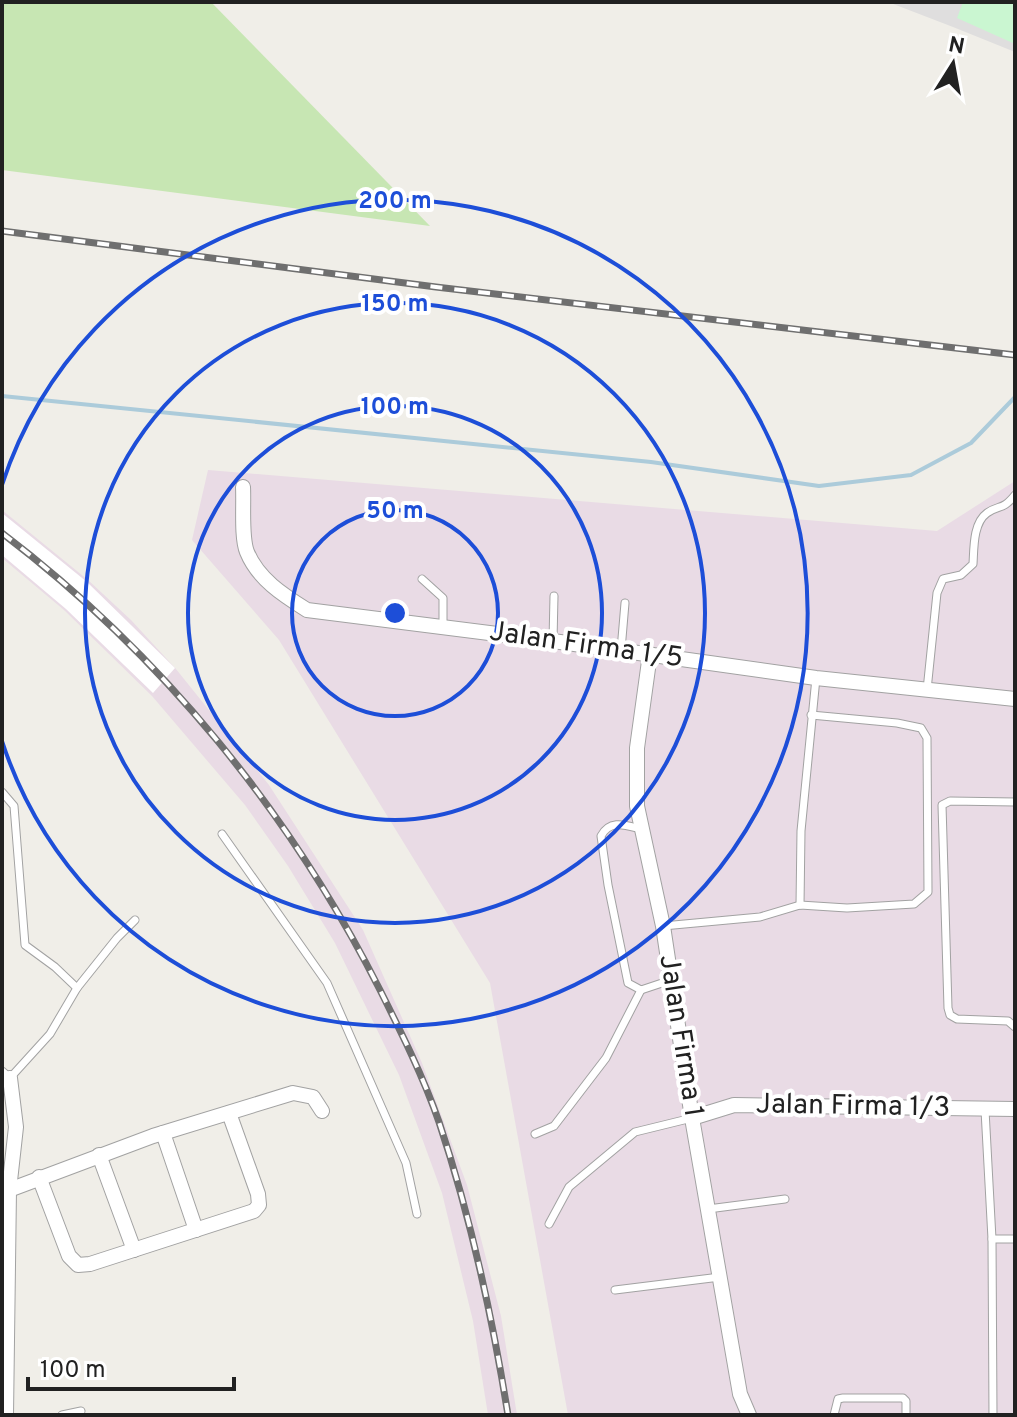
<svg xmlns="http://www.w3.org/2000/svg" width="1017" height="1417" viewBox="0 0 1017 1417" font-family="Overpass,sans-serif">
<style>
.residential{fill:#dfdede}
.industrial{fill:#e9dbe5}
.grass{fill:#c7e6b3}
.park{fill:#caf6d1}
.pier{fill:#fff}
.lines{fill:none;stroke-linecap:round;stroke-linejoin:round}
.stream{stroke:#accbda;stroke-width:4}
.lane-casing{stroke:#a2a2a2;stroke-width:9}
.street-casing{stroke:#a2a2a2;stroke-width:16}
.lane{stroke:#fff;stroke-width:7}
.street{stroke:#fff;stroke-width:14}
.rail-casing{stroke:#6f6f6f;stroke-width:7}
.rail{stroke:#fff;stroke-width:4;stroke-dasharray:12;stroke-linecap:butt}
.ring{fill:none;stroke:#1d4ed8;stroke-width:4}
.labels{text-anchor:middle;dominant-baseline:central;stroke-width:8;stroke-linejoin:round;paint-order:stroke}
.street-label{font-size:28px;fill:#212121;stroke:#fff}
.centre{fill:#1d4ed8;stroke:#fff;stroke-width:4}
.ring-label{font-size:24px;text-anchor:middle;font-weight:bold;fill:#1d4ed8;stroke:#fff;stroke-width:8;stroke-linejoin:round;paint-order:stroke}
</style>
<rect width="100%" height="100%" fill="#f0eee8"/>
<path class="residential" d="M888,2H1015V52L953,27Z"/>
<g class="industrial">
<path d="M208,470L937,531L1015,481V1415H568L490,983L279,640L192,540Z"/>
<path d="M2,510L88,580L131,620L176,669L269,785L363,930L422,1063L467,1185L501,1316L517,1415H488L473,1321L442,1193L399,1075L335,943L288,866L245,805L152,696L64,610L2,558Z"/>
</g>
<path class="grass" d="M2,2H211L430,226L2,170Z"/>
<path class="park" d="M963,2H1015V44L957,18Z"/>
<path class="pier" d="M2,513L87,582L175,668L153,693L66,609L2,555Z"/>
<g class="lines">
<path class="stream" d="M2,396L651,462L819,486L911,475L971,443L1015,397"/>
<g class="lane-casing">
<g id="lane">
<path d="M422,579L443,598V627"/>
<path d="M553,641L554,596"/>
<path d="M621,650L625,603"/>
<path d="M927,690L937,593L943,579L961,575L973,564C974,548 973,523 987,513C1000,504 1002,511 1015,495"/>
<path d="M2,792L14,806L25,945L55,967L77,988"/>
<path d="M1015,802L950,801L942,805L948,1008L950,1015L957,1019L1008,1021L1015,1027"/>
<path d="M641,829C625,825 610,819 601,836L608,885L628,983L641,990L671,980"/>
<path d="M222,834L327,983L406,1163L417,1214"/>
<path d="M800,905L801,831L816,678"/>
<path d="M663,926L760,917L800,905L847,908L914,904L928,892L927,738L921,728L897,723L811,715"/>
<path d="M2,1071L10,1078L50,1034L77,988L117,938L135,920"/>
<path d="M985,1110L992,1239L993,1415"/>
<path d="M535,1134L554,1126L606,1058L641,990"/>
<path d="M708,1209L785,1199"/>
<path d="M549,1224L569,1187L635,1132L692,1118"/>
<path d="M992,1239H1015"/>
<path d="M615,1290L720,1277"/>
<path d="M62,1415L81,1411"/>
<path d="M834,1415L838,1399L843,1398H903L906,1401V1415"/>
</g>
</g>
<g class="street-casing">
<g id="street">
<path d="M243,487C244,505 241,537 247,552C258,579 283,595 307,610L553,641L816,678L1015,699"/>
<path d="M650,654L637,748V806L663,926L692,1118L740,1394L749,1415"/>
<path d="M692,1118L734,1105L1015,1109"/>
<path d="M163,1133L196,1230"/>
<path d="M99,1155L134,1250"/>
<path d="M39,1177L69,1256L78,1265L90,1264L254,1211L259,1205L258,1194L229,1113"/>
<path d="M9,1190L153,1136L293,1093L313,1097L322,1111"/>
<path d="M6,1415L9,1190L16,1127L10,1078"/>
</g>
</g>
<use href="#lane" class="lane"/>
<use href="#street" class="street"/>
<g class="rail-casing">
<g id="rail">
<path d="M2,231L436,287L1015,355"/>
<path d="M2,533C161,654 290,812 380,990C401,1032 423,1076 439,1122C471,1218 492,1315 508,1415"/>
</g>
</g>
<use href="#rail" class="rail"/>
</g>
<g class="ring">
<circle cx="395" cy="613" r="103"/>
<circle cx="395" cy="613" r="207"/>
<circle cx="395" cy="613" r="310"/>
<path d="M2 485A413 413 0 1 1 2 741"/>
</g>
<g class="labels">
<g class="street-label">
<text transform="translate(586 646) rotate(8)">Jalan Firma 1/5</text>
<text transform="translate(680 1036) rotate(81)">Jalan Firma 1</text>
<text transform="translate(853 1107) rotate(1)">Jalan Firma 1/3</text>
</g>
</g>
<circle cx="395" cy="613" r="12" class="centre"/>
<g class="ring-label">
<text x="395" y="208">200 m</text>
<text x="395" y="311">150 m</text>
<text x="395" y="414">100 m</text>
<text x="395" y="518">50 m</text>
</g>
<rect width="1017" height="1417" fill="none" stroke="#212121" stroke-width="8"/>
<g transform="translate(953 64) rotate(11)" stroke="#ffffff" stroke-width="6" paint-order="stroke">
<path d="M0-6L14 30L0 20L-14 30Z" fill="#212121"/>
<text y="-12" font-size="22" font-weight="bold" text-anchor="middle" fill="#212121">N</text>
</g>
<path d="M28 1377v12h206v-12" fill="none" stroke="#212121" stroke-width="4"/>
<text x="40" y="1377" font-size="24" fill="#212121" stroke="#ffffff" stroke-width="6" paint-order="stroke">100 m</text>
</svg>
